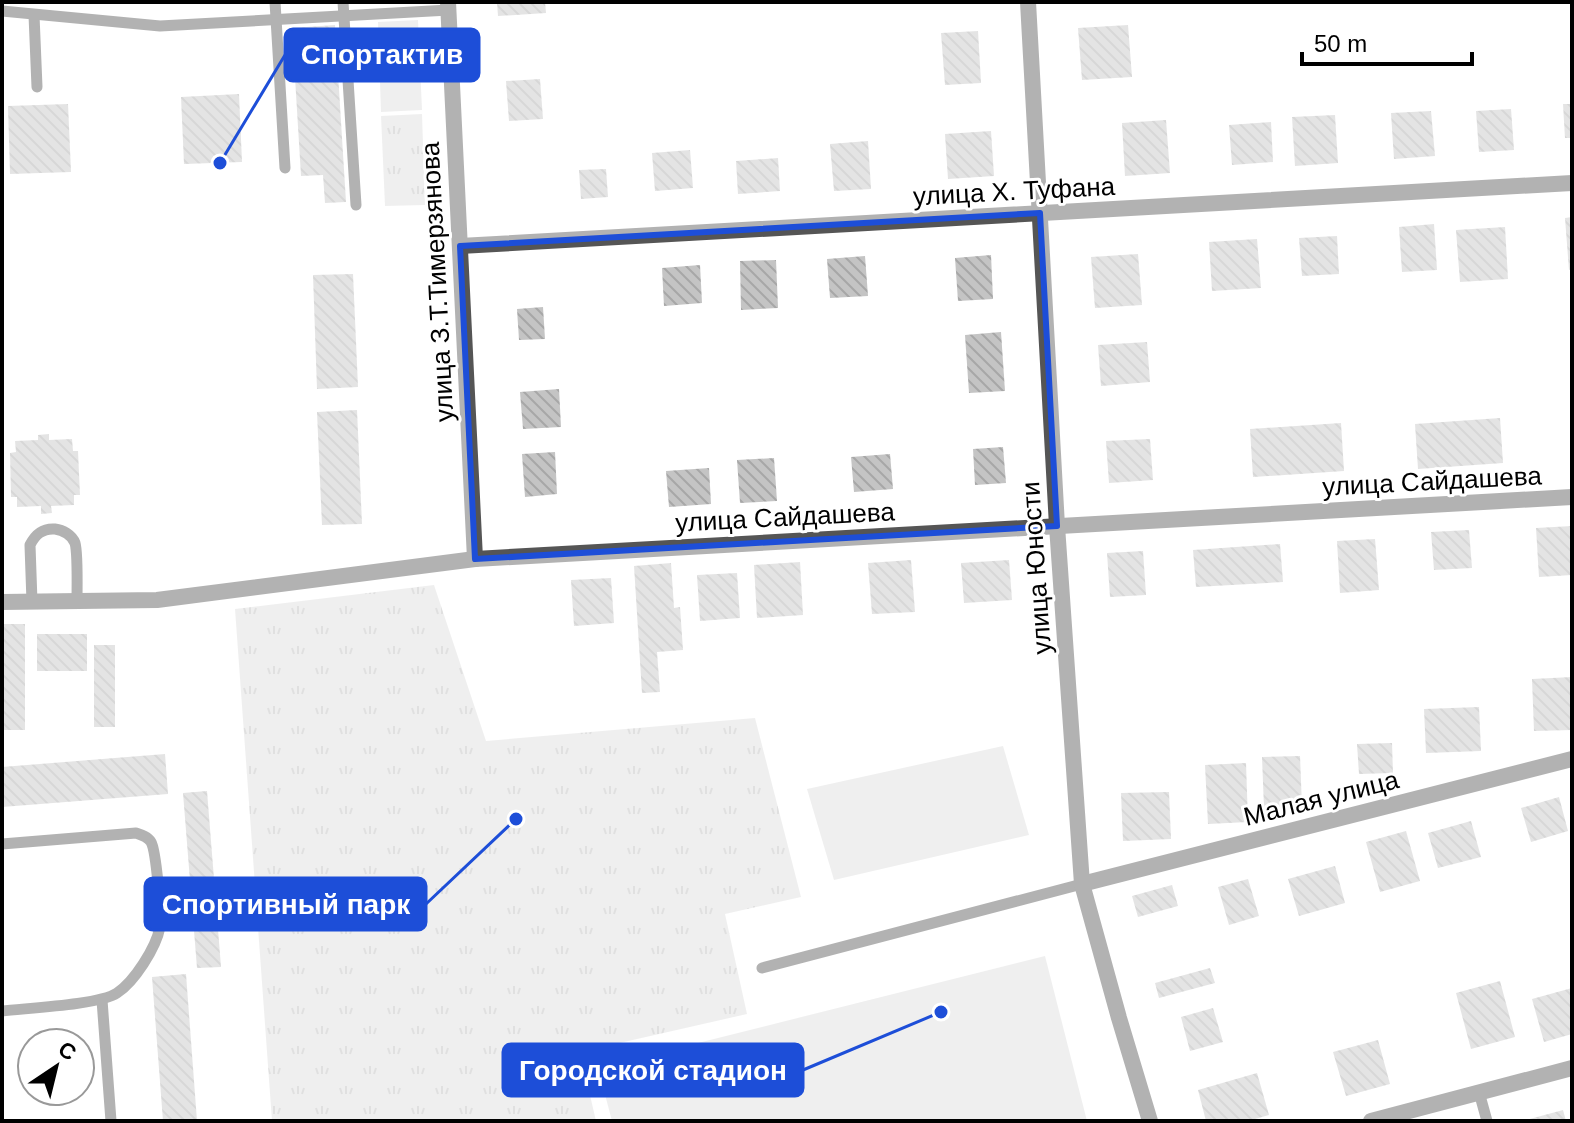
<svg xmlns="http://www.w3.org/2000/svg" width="1574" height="1123" viewBox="0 0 1574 1123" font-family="Helvetica,sans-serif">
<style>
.green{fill:#dcdcdc}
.park{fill:url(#park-tufts)}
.building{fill:url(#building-back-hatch)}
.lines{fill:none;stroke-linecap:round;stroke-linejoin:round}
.service{stroke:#555;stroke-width:11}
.minor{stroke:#555;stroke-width:16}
.marked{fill:none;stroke:#1d4ed8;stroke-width:6;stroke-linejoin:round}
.labels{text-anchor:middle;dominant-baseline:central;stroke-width:6;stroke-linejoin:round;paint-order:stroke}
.street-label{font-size:26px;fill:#000;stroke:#fff}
.leader{fill:none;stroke:#1d4ed8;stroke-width:3}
.callout-dot{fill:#1d4ed8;stroke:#fff;stroke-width:3}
.callout{fill:#1d4ed8;stroke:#1d4ed8;stroke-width:3}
.callout-label{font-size:28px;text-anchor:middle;font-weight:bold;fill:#fff}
</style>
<defs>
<pattern id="park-tufts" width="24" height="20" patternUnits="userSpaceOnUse" patternTransform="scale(2)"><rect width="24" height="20" fill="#dcdcdc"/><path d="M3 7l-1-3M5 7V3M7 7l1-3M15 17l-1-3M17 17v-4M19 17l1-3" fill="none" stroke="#bbb"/></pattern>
<pattern id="building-back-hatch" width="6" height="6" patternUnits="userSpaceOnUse" patternTransform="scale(2)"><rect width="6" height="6" fill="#c4c4c4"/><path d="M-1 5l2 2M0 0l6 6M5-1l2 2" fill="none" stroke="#a7a7a7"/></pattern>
</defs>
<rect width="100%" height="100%" fill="#fff"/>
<g class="green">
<path d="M418,20L422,110L381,112L378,22Z"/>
<path d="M1003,746L1029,835L834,880L807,789Z"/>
<path d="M1045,956L1087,1121H612L598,1068Z"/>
</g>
<g class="park">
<path d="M422,114L425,205L385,206L381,116Z"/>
<path d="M434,585L486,741L755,718L801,897L725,914L747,1014L580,1052L596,1121H272L235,609Z"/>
</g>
<g class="building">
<path d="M497,2H545L546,13L498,16Z"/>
<path d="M335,25L346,202L325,203L323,175L301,176L292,28Z"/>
<path d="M1128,25L1132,77L1082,80L1078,28Z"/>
<path d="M978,31L981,83L945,85L941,33Z"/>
<path d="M540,79L543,119L509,121L506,81Z"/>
<path d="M239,94L242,162L184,164L181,97Z"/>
<path d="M68,104L71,172L10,174L8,106Z"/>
<path d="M1563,104H1572V138H1565Z"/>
<path d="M1511,109L1514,150L1479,152L1476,111Z"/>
<path d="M1431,111L1435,156L1394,159L1391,113Z"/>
<path d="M1335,115L1338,163L1295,166L1292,117Z"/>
<path d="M1166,120L1170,173L1125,176L1122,123Z"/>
<path d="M1271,122L1273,162L1232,165L1229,125Z"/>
<path d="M991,131L994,176L948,179L945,134Z"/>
<path d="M868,141L871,189L834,191L830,144Z"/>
<path d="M690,150L693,188L655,191L652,153Z"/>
<path d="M778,158L780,191L738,194L736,161Z"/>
<path d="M606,169L608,197L581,199L579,170Z"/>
<path d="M1572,217V269L1569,270L1565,218Z"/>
<path d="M1434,224L1437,270L1402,272L1399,227Z"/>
<path d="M1505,227L1508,279L1460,282L1456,230Z"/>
<path d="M1337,236L1339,274L1302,276L1299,238Z"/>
<path d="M1257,239L1261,288L1212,291L1209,242Z"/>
<path d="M1138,254L1142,305L1095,308L1091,257Z"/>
<path d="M991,255L993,299L958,301L955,258Z"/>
<path d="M865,256L868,296L830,298L827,259Z"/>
<path d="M776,260L778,308L741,310L740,261Z"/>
<path d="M700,265L702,303L664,306L662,268Z"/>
<path d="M353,274L358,387L317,389L313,275Z"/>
<path d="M543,307L545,339L519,340L517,309Z"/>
<path d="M1001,332L1005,391L969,393L965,335Z"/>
<path d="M1147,342L1150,382L1101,386L1098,345Z"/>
<path d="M559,389L561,427L523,429L520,392Z"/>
<path d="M357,410L362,524L322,525L317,412Z"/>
<path d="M1500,418L1503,463L1418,469L1415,424Z"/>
<path d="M1341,423L1344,471L1253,477L1250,429Z"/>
<path d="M49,434V440L72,439L73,451H78L80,495H74V505L51,506L52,513L41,514V506L17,507V497H11L10,453L16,452L15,441L38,440V435Z"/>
<path d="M1150,439L1153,480L1109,483L1106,441Z"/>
<path d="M1003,447L1006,483L975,485L973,449Z"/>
<path d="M555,452L557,494L525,497L522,454Z"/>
<path d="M890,454L893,489L854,492L851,457Z"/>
<path d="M774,458L777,501L740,503L737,460Z"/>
<path d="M709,468L711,504L669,507L666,471Z"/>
<path d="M1572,526V575L1539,577L1536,528Z"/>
<path d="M1469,530L1472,568L1434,570L1431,532Z"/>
<path d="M1375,539L1379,590L1340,593L1337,541Z"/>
<path d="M1280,544L1283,582L1196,587L1193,550Z"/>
<path d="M1143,551L1146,595L1110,597L1107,553Z"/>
<path d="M911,560L915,612L872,614L868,563Z"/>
<path d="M1009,560L1012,600L964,603L961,563Z"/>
<path d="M800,562L803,615L757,618L754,565Z"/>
<path d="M671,563L674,608L680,607L683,650L657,652L660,692L642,693L634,566Z"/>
<path d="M737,573L740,618L700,621L697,575Z"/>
<path d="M611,578L614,623L574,626L571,580Z"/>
<rect x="2" y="624" width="23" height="106"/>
<rect x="37" y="634" width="50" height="37"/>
<rect x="94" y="645" width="21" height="82"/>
<path d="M1572,677V730L1534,731L1532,679Z"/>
<path d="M1479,707L1481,751L1426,753L1424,709Z"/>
<path d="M1392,743L1393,773L1359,774L1357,744Z"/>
<path d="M165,754L168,794L2,807V767Z"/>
<path d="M1300,756L1302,807L1264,808L1262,757Z"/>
<path d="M1246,763L1248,822L1208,824L1205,765Z"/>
<path d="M207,791L221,967L197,968L183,793Z"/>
<path d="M1169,792L1171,839L1123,841L1121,793Z"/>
<path d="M1559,797L1568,831L1531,842L1521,808Z"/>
<path d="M1471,821L1481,857L1438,868L1428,833Z"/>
<path d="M1406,831L1420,881L1380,892L1366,842Z"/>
<path d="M1335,866L1345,903L1299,916L1288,879Z"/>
<path d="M1248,879L1259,916L1229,925L1218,887Z"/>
<path d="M1172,885L1178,906L1138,917L1132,896Z"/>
<path d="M1210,968L1215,983L1159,998L1155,983Z"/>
<path d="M186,974L197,1121H163L152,977Z"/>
<path d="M1500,981L1515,1037L1471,1049L1456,993Z"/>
<path d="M1572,988V1034L1544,1042L1532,999Z"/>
<path d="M1213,1008L1223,1042L1190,1051L1181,1017Z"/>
<path d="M1378,1040L1390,1084L1346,1096L1333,1052Z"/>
<path d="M1257,1073L1269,1115L1248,1121H1206L1198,1090Z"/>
<path d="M1563,1110L1566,1121H1526V1120Z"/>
</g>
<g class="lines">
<g class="service">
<path d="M275,2L285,168"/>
<path d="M343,2L356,205"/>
<path d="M2,11L160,26L449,10"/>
<path d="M34,15L37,87"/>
<path d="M32,602L30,545C35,535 42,528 55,529C63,530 72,535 75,543C78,553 77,589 77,601"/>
<path d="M2,844L136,833C142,835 148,837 151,842C156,850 162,918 160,927C156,948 134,982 117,993C99,1005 27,1008 2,1011"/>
<path d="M762,968L1082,884"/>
<path d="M102,1000L111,1121"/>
<path d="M1479,1092L1487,1121"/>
</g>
<g class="minor">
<path d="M448,2L475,559"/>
<path d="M1028,2L1057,526L1082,884L1119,1018L1150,1121"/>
<path d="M460,246L1572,183"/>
<path d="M2,602L157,600L475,559L1572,497"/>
<path d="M1082,884L1572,759"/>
<path d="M1371,1121L1572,1068"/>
</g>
</g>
<path d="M0 0H1574V1123H0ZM1040,213L1057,526L475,559L460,246Z" fill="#fff" fill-opacity=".55" fill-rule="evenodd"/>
<path class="marked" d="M1040,213L1057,526L475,559L460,246Z"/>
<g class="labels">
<g class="street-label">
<text transform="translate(1014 191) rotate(-3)">улица Х. Туфана</text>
<text transform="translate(437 282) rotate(-93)">улица З.Т.Тимерзянова</text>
<text transform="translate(1432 481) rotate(-3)">улица Сайдашева</text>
<text transform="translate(785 517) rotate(-3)">улица Сайдашева</text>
<text transform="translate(1036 568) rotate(-94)">улица Юности</text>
<text transform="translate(1321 798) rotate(-14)">Малая улица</text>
</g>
</g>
<path class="leader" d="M220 163L285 55M516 819L426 904M941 1012L803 1070"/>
<g class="callout-dot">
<circle cx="220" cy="163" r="8"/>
<circle cx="516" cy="819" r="8"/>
<circle cx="941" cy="1012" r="8"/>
</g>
<g class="callout">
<rect x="285" y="29" width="194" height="52" rx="8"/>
<rect x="145" y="878" width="281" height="52" rx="8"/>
<rect x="503" y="1044" width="300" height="52" rx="8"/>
</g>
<g class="callout-label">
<text x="382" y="64">Спортактив</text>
<text x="286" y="914">Спортивный парк</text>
<text x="653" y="1080">Городской стадион</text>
</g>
<rect width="1574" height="1123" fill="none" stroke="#000000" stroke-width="8"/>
<g transform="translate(56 1067) rotate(35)"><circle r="38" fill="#ffffff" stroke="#999999" stroke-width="2"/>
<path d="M0-6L14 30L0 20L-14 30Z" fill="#000000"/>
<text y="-12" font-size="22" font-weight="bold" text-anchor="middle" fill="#000000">С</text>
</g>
<path d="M1302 52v12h170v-12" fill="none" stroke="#000000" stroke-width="4"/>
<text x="1314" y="52" font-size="24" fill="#000000" stroke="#ffffff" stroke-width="6" paint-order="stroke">50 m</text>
</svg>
